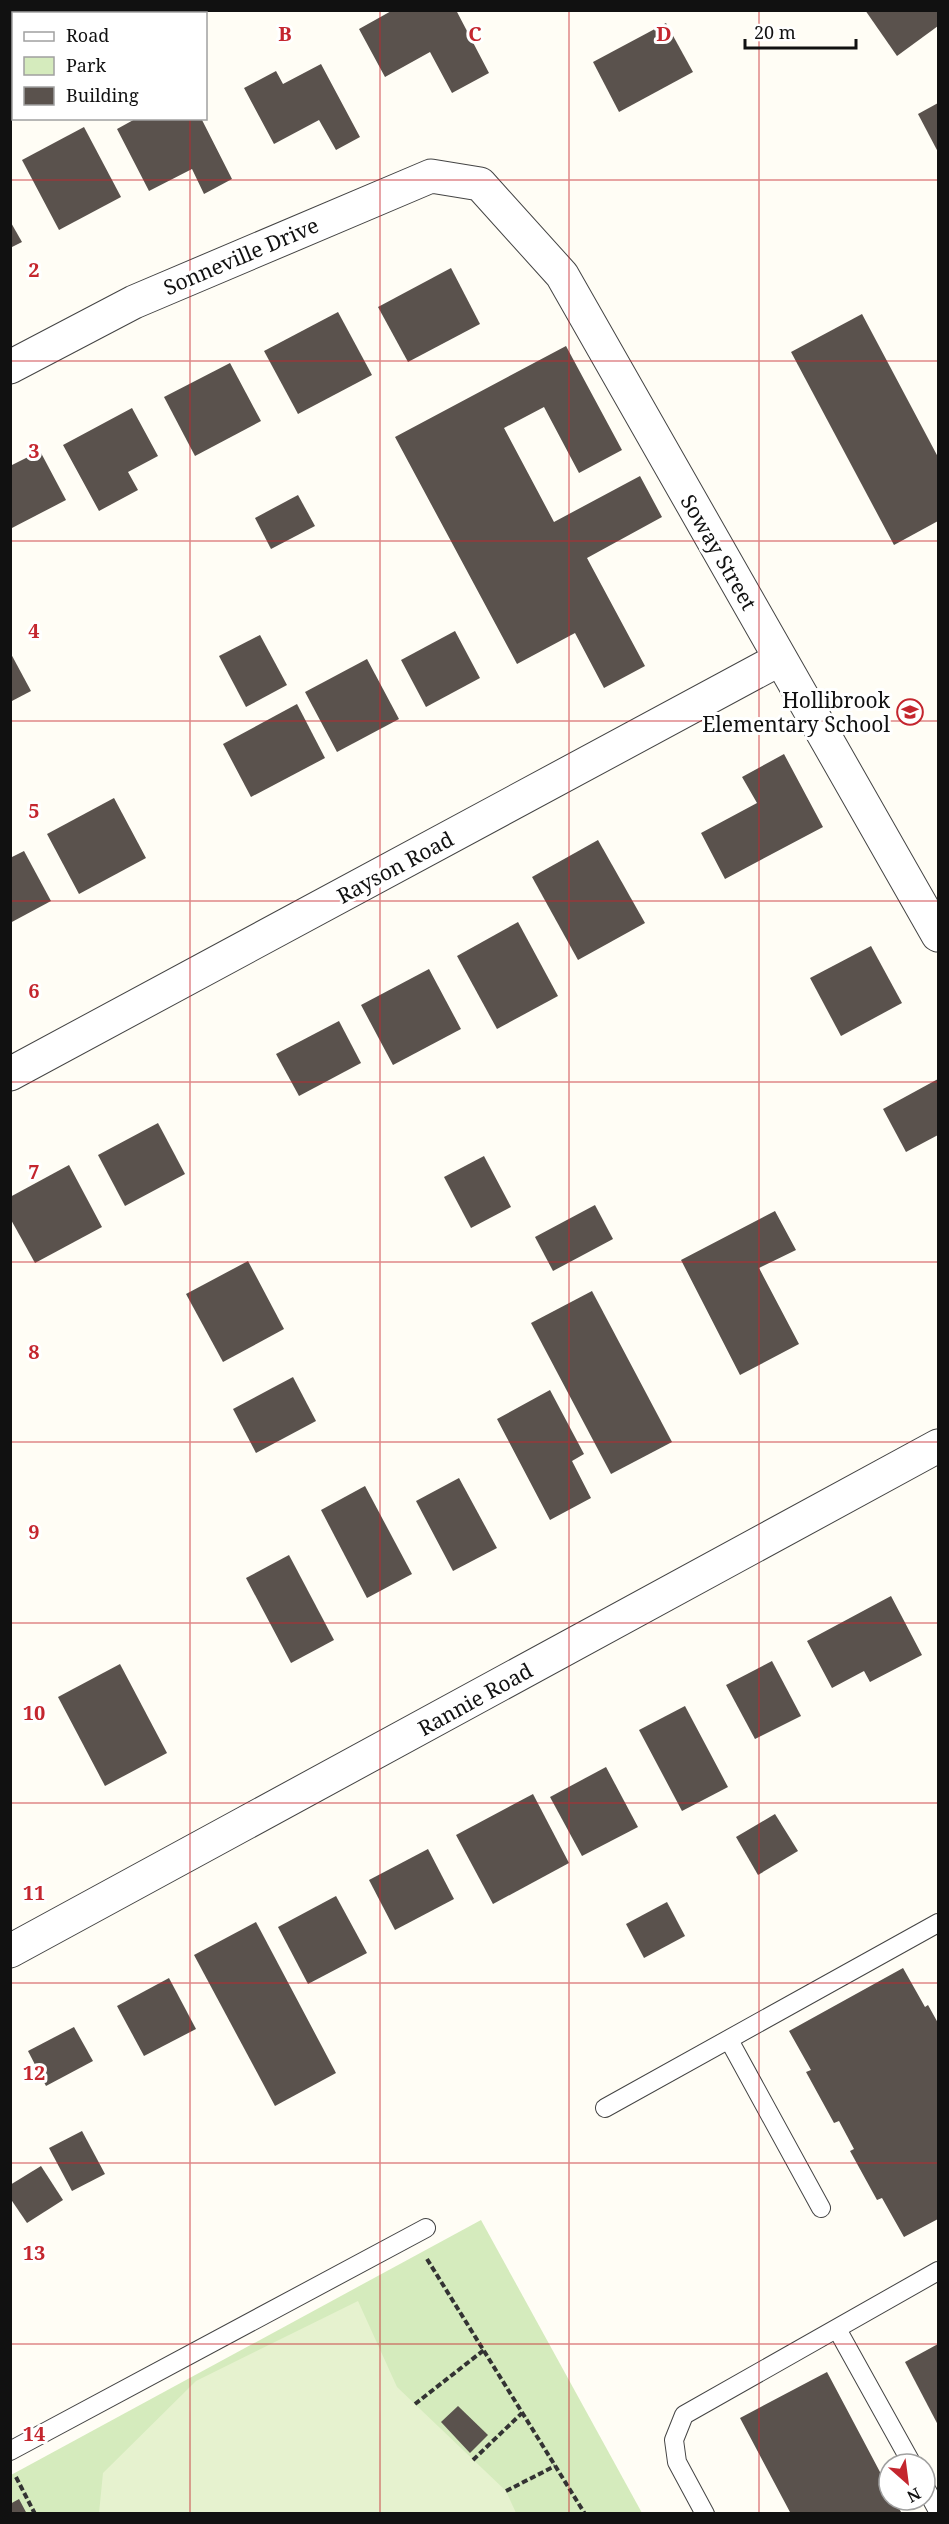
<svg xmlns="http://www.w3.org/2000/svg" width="949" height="2524" viewBox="0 0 949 2524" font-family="'Noto Serif',serif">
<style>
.green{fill:#d5ebbd}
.pitch{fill:#e6f2cf}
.building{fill:#5a524d}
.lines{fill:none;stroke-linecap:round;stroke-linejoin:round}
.lane-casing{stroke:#444;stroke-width:20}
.street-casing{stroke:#444;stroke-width:35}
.path{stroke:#333;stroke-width:4;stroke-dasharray:6 3;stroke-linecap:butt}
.lane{stroke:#fff;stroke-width:18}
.street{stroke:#fff;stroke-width:33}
.grid{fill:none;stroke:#c4262e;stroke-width:1.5;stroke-opacity:0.55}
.labels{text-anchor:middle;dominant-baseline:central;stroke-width:6;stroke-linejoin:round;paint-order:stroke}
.street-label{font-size:21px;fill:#111;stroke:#fff}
.poi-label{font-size:21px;fill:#111;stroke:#fff;text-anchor:end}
.grid-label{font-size:20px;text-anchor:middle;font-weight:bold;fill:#c4262e;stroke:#fff;stroke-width:6;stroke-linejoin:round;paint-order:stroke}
</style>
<rect width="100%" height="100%" fill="#fffdf5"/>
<path class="green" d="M481,2220L642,2513L11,2514V2475Z"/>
<path class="pitch" d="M358,2301L397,2387L506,2491L516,2513H99L103,2473L196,2381Z"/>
<g class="building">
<path d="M393,10H456L489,73L452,93L430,52L385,77L359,29Z"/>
<path d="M865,10H938V26L897,56Z"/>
<path d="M666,23L693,72L619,112L593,62Z"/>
<path d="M321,64L360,137L336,150L319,120L274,144L244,88L276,71L283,84Z"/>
<path d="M938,103V152L918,114Z"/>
<path d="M137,118H201L232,179L204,194L192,169L149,191L117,129Z"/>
<path d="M84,127L121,197L59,230L22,160Z"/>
<path d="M10,221L22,242L10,248Z"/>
<path d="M451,268L480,324L408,362L378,307Z"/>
<path d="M338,312L372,375L298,414L264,351Z"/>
<path d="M862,314L938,457V521L894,545L791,352Z"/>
<path d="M566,346L622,450L579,473L544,407L504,428L554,522L640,476L662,517L587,558L645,666L604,688L575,633L517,664L395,437Z"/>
<path d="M230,363L261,421L195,456L164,397Z"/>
<path d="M132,408L158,456L128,472L138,490L99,511L63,445Z"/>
<path d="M40,451L66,500L10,529V466Z"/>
<path d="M298,495L315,526L271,549L255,518Z"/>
<path d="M455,631L480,678L426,707L401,660Z"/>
<path d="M260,635L287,685L246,707L219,656Z"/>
<path d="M10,652L31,691L10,702Z"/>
<path d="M367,659L399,719L337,752L305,692Z"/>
<path d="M297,704L325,758L251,797L223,744Z"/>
<path d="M784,754L823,827L725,879L701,833L757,803L742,777Z"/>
<path d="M114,798L146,858L79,894L47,834Z"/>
<path d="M598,840L645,923L578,960L532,877Z"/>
<path d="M24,851L51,901L10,923V858Z"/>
<path d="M518,922L558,996L497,1029L457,956Z"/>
<path d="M871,946L902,1003L841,1036L810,978Z"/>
<path d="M429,969L461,1029L393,1065L361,1005Z"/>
<path d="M339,1021L361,1063L299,1096L276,1054Z"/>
<path d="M938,1079V1135L906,1152L883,1109Z"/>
<path d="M158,1123L185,1174L125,1206L98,1155Z"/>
<path d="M484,1156L511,1207L471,1228L444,1177Z"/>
<path d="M69,1165L102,1227L35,1263L10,1218V1197Z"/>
<path d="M595,1205L613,1239L553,1271L535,1237Z"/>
<path d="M775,1211L796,1250L759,1268L799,1344L740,1375L681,1260Z"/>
<path d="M248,1261L284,1329L223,1362L186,1294Z"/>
<path d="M592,1291L672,1442L611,1474L531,1323Z"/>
<path d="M293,1377L316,1421L256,1453L233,1409Z"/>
<path d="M550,1390L584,1454L572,1461L591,1498L550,1520L497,1419Z"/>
<path d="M459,1478L497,1548L453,1571L416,1501Z"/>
<path d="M365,1486L412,1574L367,1598L321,1510Z"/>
<path d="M289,1555L334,1640L291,1663L246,1578Z"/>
<path d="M891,1596L922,1655L870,1682L864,1671L832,1688L807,1641Z"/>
<path d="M772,1661L801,1716L755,1739L726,1685Z"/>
<path d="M120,1664L167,1753L105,1786L58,1697Z"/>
<path d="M685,1706L728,1787L682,1811L639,1730Z"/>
<path d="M606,1767L638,1827L582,1856L550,1797Z"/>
<path d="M533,1794L569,1863L493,1904L456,1835Z"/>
<path d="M775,1814L798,1851L758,1875L736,1837Z"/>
<path d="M428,1849L454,1899L395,1930L369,1880Z"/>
<path d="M336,1896L367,1953L308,1984L278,1927Z"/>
<path d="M667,1902L685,1936L644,1958L626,1924Z"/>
<path d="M256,1922L336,2073L275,2106L194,1955Z"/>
<path d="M903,1968L925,2007L928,2005L938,2023V2219L904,2237L882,2198L877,2200L850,2151L854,2149L839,2121L834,2123L806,2072L811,2070L789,2031Z"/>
<path d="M169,1978L196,2029L144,2056L117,2006Z"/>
<path d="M74,2027L93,2061L46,2086L28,2051Z"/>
<path d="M82,2131L105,2174L72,2191L49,2148Z"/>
<path d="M41,2166L63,2200L27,2223L10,2198V2185Z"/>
<path d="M938,2344V2425L905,2362Z"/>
<path d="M827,2372L889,2489V2500H895L902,2514H791L740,2418Z"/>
<path d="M458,2406L488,2435L470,2453L441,2422Z"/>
<path d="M19,2499L27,2514H10V2504Z"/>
</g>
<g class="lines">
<g class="lane-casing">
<g id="lane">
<path d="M729,2040L821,2208"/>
<path d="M605,2108L938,1923"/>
<path d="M837,2329L912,2464"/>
<path d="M10,2451L426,2228"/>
<path d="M925,2487L938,2511"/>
<path d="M705,2514L677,2462L674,2440L684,2415L938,2271"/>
</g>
</g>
<g class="street-casing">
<g id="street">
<path d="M10,367L134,302L431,176L480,184L562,275L938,935"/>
<path d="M10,1074L780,659"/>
<path d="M10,1951L938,1446"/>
</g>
</g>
<g class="path">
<path d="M427,2259L585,2514"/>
<path d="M415,2404L484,2350"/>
<path d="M473,2460L522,2413"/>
<path d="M16,2477L35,2514"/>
<path d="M506,2491L555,2466"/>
</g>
<use href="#lane" class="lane"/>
<use href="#street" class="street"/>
</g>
<path class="grid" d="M190,10V14M380,10V2514M569,10V2514M759,10V2514M190,118V2514M10,180H938M10,361H938M10,541H938M10,721H938M10,901H938M10,1082H938M10,1262H938M10,1442H938M10,1623H938M10,1803H938M10,1983H938M10,2163H938M10,2344H938"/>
<defs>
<g id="school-ring" transform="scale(1.35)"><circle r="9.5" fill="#fff" stroke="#c4262e" stroke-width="1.5"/><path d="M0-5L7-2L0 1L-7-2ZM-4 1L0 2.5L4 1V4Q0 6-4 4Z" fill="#c4262e"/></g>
</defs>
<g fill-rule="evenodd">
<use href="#school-ring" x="910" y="712"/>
</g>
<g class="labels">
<g class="street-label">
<text transform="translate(241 256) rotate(-23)">Sonneville Drive</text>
<text transform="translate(719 552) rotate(60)">Soway Street</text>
<text transform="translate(395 867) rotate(-28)">Rayson Road</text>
<text transform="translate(475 1699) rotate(-29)">Rannie Road</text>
</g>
<g class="poi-label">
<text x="890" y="700">Hollibrook<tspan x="890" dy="24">Elementary School</tspan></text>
</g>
</g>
<g class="grid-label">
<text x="285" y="41">B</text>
<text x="475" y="41">C</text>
<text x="664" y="41">D</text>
<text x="34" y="277">2</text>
<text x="34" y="458">3</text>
<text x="34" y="638">4</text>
<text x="34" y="818">5</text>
<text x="34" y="998">6</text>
<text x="34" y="1179">7</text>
<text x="34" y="1359">8</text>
<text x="34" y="1539">9</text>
<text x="34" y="1720">10</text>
<text x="34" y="1900">11</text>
<text x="34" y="2080">12</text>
<text x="34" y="2260">13</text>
<text x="34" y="2441">14</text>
</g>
<rect width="949" height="2524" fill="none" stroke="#111111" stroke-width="24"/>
<rect x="12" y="12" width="195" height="108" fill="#ffffff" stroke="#a0a0a0" stroke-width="1.5"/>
<rect x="24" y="32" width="30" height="9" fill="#ffffff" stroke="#a0a0a0" stroke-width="1.5"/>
<text x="66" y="42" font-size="18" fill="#111111">Road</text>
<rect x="24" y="57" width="30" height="18" fill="#d5ebbd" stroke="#a0a0a0" stroke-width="1.5"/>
<text x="66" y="72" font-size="18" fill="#111111">Park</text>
<rect x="24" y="87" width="30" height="18" fill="#5a524d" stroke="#a0a0a0" stroke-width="1.5"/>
<text x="66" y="102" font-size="18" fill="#111111">Building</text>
<g transform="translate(907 2482) rotate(152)"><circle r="28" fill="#ffffff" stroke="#a0a0a0" stroke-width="1.5"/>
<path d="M0-4.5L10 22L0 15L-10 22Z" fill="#c4262e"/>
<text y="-9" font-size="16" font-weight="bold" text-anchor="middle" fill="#111111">N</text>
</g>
<path d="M745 39v9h111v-9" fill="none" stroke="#111111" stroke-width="3"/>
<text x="754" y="39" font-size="18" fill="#111111" stroke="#ffffff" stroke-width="4.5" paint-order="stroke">20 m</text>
</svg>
